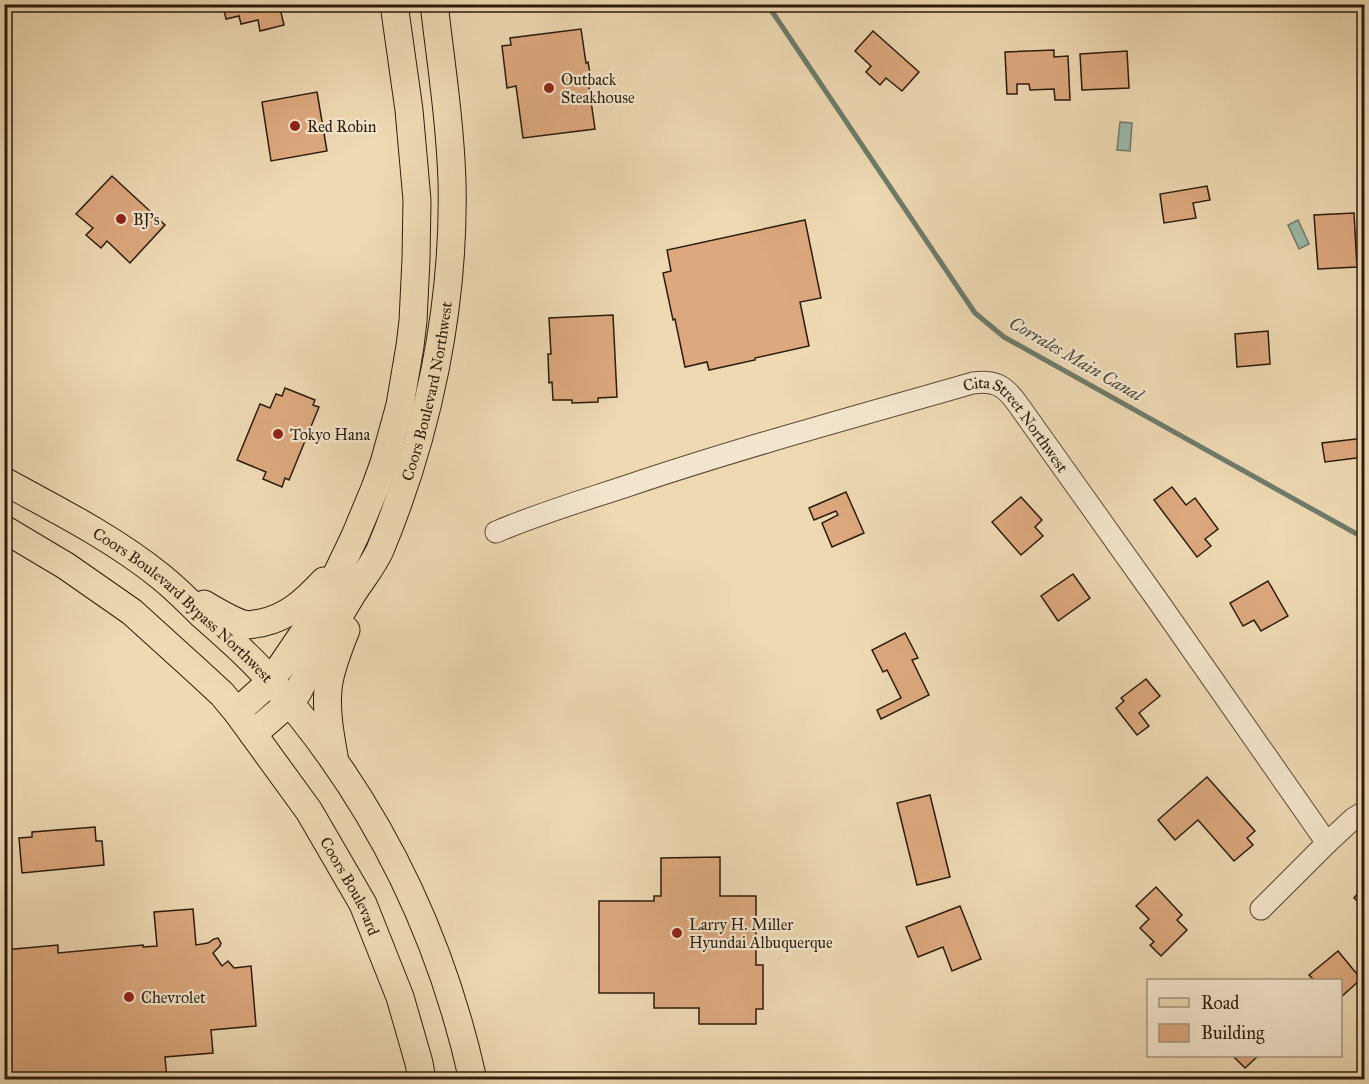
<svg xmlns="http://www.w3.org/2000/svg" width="1369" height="1084" viewBox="0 0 1369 1084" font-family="'IM FELL Great Primer',serif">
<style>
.water{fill:#9abaaa;stroke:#6e7b6b;stroke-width:1.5}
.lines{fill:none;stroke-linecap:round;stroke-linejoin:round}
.stream{stroke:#6e7b6b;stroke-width:5}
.building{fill:#dda87e;stroke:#2b1c0c;stroke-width:1.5}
.minor-casing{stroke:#5c4b36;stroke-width:23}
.major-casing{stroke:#2b1c0c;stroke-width:29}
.minor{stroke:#f4e6ce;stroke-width:21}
.major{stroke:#eed9b3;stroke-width:27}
.poi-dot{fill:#8f2418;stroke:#f4e6ce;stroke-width:2}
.labels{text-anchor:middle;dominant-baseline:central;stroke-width:4.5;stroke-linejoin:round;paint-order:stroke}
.poi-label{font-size:16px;fill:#2b1c0c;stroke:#f4e6ce;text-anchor:start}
.street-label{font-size:16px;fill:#2b1c0c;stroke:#f4e6ce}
.water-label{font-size:18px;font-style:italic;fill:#4c4b3b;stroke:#f4e6ce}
</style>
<rect width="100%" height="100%" fill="#eed9b3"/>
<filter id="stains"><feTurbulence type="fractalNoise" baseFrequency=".00333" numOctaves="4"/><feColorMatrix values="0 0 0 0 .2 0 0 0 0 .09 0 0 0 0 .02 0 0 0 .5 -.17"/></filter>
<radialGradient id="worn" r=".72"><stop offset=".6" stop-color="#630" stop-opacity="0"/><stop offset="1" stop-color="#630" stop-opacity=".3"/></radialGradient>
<g class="water">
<path d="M1120,122L1132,123L1130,151L1117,150Z"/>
<path d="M1298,220L1309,244L1299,249L1288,225Z"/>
</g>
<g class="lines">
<path class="stream" d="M767,4L975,313L1004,337L1364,538"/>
</g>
<g class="building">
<path d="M223,4H279L284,25L260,31L258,20L241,24L239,16L226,19Z"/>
<path d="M581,29L586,63L588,62L591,79L588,80L595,129L523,138L516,86L507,88L502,46L511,45L510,38Z"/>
<path d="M873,31L919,72L902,91L886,78L880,85L866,72L871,66L855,51Z"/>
<path d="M1054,50V57L1068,56L1070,100H1055L1054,89L1030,90L1029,84H1017V94H1007L1005,52Z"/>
<path d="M1127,51L1129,88L1082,90L1080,54Z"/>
<path d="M317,92L327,151L271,161L262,102Z"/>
<path d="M112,176L165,225L130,263L107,241L101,248L86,235L93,228L76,214Z"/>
<path d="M1207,186L1210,200L1193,203L1196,218L1164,223L1160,194Z"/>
<path d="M1354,213L1357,267L1318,269L1314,215Z"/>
<path d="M805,220L821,298L800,302L809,346L755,358V360L709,370L707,362L685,367L675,319L673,320L663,273L671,271L667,250Z"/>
<path d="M613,315L617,397L598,398V402L572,403V400H553L552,382L549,383L548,354H551L549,318Z"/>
<path d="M1268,331L1270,364L1237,367L1235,334Z"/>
<path d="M285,388L315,400L313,405L319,407L289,480L285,478L282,487L263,479L266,472L237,460L260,404L270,408L276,394L282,396Z"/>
<path d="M1364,438V457L1325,462L1322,443Z"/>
<path d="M1172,487L1186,505L1195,498L1218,529L1205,539L1211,546L1197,557L1154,500Z"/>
<path d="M846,492L864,533L832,547L822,523L838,515L836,511L814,520L809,508Z"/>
<path d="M1021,497L1042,520L1035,527L1043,536L1021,555L992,522Z"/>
<path d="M1073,574L1090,598L1058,621L1041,596Z"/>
<path d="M1268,581L1288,616L1261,631L1254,620L1243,626L1230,603Z"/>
<path d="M905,633L918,658L912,660L929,695L881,719L877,710L901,698L887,670L883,672L872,650Z"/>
<path d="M1146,679L1160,696L1139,713L1149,726L1137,735L1116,708L1124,701L1121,698Z"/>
<path d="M1207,777L1255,831L1247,838L1253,845L1234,861L1198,820L1175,840L1158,820Z"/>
<path d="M930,795L950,877L917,885L897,803Z"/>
<path d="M95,827L96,841H102L104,865L22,873L19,838L32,837V832Z"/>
<path d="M720,857V896H756V965H763V1009H756V1024H699V1008H654V993H599V901H654V896H661V858Z"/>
<path d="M1364,886V907L1354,898Z"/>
<path d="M1156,887L1182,915L1177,920L1187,930L1161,956L1150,945L1154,942L1140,928L1149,919L1136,906Z"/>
<path d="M960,906L981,959L952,971L943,947L918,957L906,927Z"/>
<path d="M193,909L196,945L208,943L214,939L218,938L221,943L220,946L213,953L222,966L228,961L234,968L251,966L256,1026L211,1030L213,1053L165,1057L167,1080H4V950L58,945V953L143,945V947L157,946L154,912Z"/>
<path d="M1338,951L1361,979L1340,998V980H1314L1309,975Z"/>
<path d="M1233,1056H1258L1245,1068Z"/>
</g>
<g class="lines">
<g class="minor-casing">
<g id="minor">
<path id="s1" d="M496,532C540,513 585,500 630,485C743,447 858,416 973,383C994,380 1004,385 1017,403L1158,601L1327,843"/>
<path d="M1261,909L1327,843L1354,818L1364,812"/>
</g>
</g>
<g class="major-casing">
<g id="major">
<path id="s2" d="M4,481C57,510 113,538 160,576C174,587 187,600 200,613C225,635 250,657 272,682C373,796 440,931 473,1080"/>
<path id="s3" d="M4,529L66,566L132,612L196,670L222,694L237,712L309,811L363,904L400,997L419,1063L422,1080"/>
<path d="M204,604C214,610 237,623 247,625C252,625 257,623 261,623C289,617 305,601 324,581"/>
<path d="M237,712L271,681L307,628L332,584L355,536L375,488L384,463L400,405L410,346L413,321L416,259L417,200L409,110L394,4"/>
<path id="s4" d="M253,734L290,702L298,692C314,659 332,627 351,596C360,581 373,566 380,550C428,435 455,306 452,181C450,122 441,63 434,4"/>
<path d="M334,756C330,734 326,712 328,689C329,674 340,644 346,630"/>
</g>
</g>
<use href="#minor" class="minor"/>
<use href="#major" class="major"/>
</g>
<g class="poi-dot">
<circle cx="549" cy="88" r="6"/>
<circle cx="295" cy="126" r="6"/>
<circle cx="121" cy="219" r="6"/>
<circle cx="278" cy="434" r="6"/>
<circle cx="677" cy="933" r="6"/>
<circle cx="129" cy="997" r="6"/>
</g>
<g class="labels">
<g class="poi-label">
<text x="561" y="79">Outback<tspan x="561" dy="18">Steakhouse</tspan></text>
<text x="307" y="126">Red Robin</text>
<text x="133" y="219">BJ's</text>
<text x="290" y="434">Tokyo Hana</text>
<text x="689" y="924">Larry H. Miller<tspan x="689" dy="18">Hyundai Albuquerque</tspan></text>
<text x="141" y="997">Chevrolet</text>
</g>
<g class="street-label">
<text stroke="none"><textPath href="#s4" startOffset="392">Coors Boulevard Northwest</textPath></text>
<text stroke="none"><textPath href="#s1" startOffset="562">Cita Street Northwest</textPath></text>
<text stroke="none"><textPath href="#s2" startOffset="219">Coors Boulevard Bypass Northwest</textPath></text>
<text stroke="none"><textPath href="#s3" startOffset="506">Coors Boulevard</textPath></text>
</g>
<g class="water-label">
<text transform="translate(1076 359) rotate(30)">Corrales Main Canal</text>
</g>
</g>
<rect width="1369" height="1084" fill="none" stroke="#eed9b3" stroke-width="24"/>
<rect x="6" y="6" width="1357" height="1072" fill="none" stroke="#2b1c0c" stroke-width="3"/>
<rect x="12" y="12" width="1345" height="1060" fill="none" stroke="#2b1c0c" stroke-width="1.5"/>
<rect x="1147" y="979" width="195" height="78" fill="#f4e6ce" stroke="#a49580" stroke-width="1.5"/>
<rect x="1159" y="998" width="30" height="9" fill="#eed9b3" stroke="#a49580" stroke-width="1.5"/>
<text x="1201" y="1009" font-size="18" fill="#2b1c0c">Road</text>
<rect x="1159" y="1024" width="30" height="18" fill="#dda87e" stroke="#a49580" stroke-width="1.5"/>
<text x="1201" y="1039" font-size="18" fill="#2b1c0c">Building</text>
<rect width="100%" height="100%" filter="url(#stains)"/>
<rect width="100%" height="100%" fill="url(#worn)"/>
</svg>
